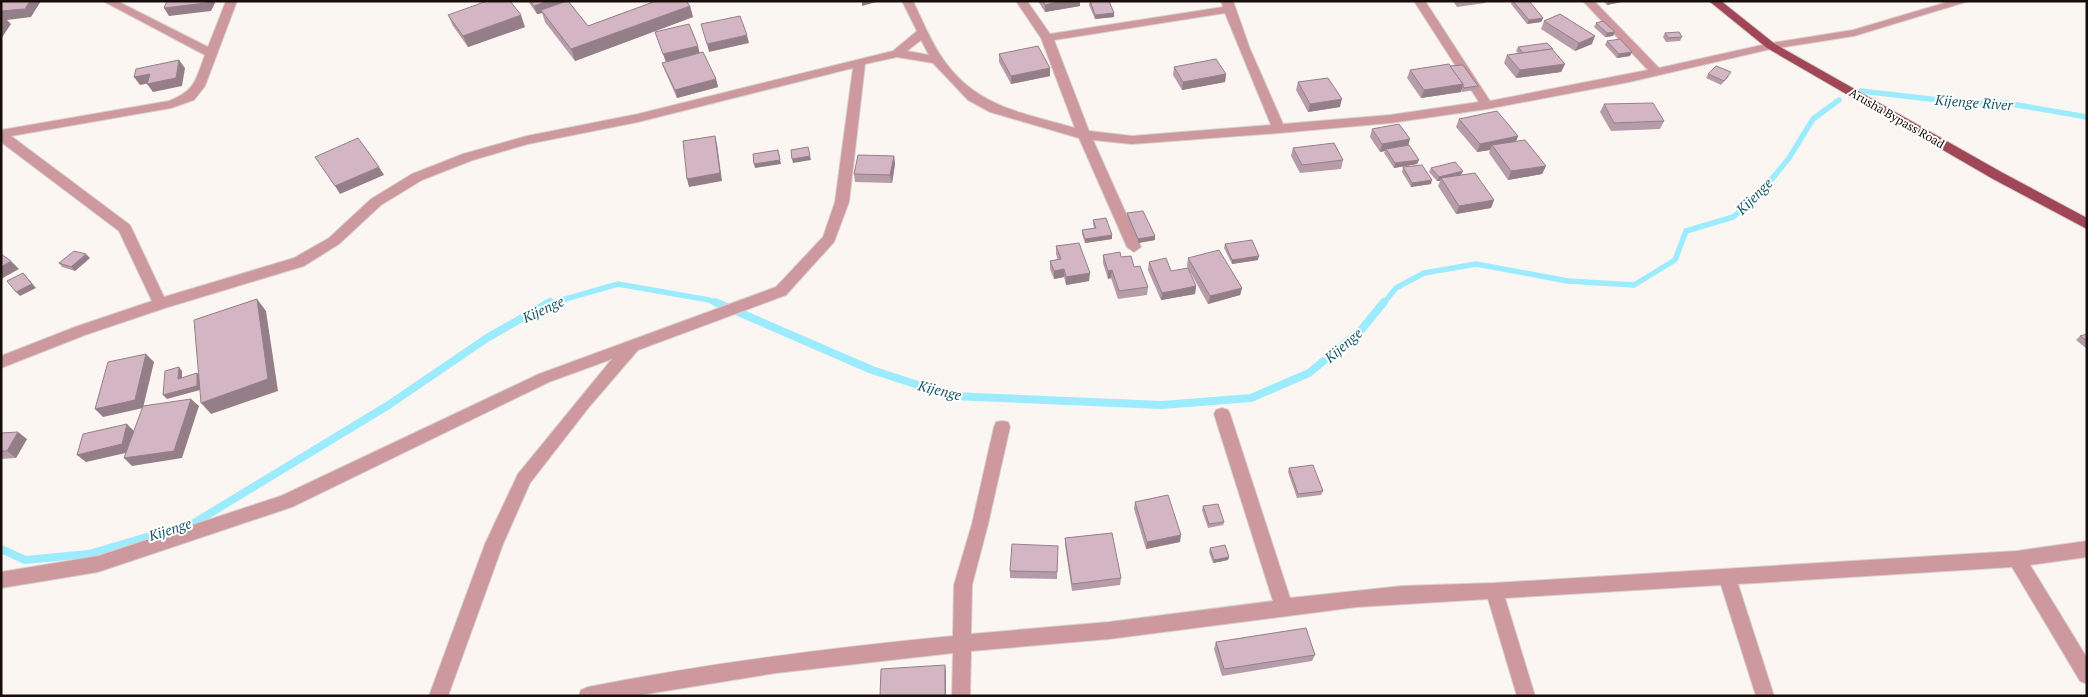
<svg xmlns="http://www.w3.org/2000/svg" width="2088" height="697" viewBox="0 0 2088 697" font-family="'PT Serif',serif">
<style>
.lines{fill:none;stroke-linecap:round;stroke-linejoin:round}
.stream-far1{stroke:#9cebfe;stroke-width:5.5}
.stream{stroke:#9cebfe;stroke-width:8}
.street-casing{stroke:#d8d1ce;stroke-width:2}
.primary-casing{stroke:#d8d1ce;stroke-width:2}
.street{fill:#cd989e;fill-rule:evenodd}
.primary{fill:#a04656;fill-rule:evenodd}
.wall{fill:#b69ca9}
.shaded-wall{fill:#947f89}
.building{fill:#d4b5c4;stroke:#947f89}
.labels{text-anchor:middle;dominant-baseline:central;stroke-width:4;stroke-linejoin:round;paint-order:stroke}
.street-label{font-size:12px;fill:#180d09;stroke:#fff}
.water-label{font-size:14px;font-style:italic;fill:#155765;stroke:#fff}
</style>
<rect width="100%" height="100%" fill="#fcf6f3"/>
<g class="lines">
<g class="stream-far1">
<path d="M1861,91L1965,103H2006L2087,117"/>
<path d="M548,304L618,284L709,300L718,304"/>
<path d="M1383,304L1396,288L1424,273L1476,264L1568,281L1634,285L1675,260L1686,231L1733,217L1758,196L1789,158L1813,119L1839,100"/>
</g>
<g class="stream">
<path d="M715,302L872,370L952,396L1162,405L1251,398L1309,373L1361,330L1384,302"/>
<path d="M1,549L25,560L89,554L194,523L387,406L487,338L550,302"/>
</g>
<g class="street-casing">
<g id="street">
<path d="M103,1H117L208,47L226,1H237L205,86L194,100L171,108L11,136L130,225L164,297L294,258L329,238L371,199L412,174L463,154L527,136L638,114L893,51L917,31L902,1H913C922,20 931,42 943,59C976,107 1023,113 1075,128L1041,38L1016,1H1027L1050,34L1223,7L1221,1H1233L1250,49L1283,124L1390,115L1479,102L1414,1H1425L1490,101L1648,70L1583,1H1594L1659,68L1771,43L1853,30L1951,1H1969L1854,36L1771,49L1629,82L1487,109L1390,123L1279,133L1132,144L1093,140L1141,247L1134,252L1127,247L1079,138L990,112L968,100L933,63L897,57L865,64L849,202L834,242L786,295L638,350L589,407L530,483L503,544L448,696H429L485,544L518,474L612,359L549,382L292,507L98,572L1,588V572L98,556L281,496L539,374L776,287L823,237L835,202L853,68L638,122L528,144L473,160L422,180L381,205L339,244L304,266L165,308L85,335L1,368V356L75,327L152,301L119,231L1,142V130L169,101C196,90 195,81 205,55ZM1225,13L1271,125L1132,136L1089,131L1054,40ZM921,40L929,55L907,51Z"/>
<path d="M1222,408L1228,410L1230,414L1290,598L1402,586L1494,583L2017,551L2087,541V557L2030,565L2087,658V684L2080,681L2012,567L1738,584L1774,696H1756L1721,585L1505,598L1535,696H1517L1488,599L1357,607L1109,639L971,651L970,696H952L953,653L776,673L634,696H579L581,690L588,687C709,663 830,648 953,636L954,585L972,524L994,427L996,422L1002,421L1008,422L1010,427L988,524L972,585L971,634L1109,622L1273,601L1214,414L1216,410Z"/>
</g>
</g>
<g class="primary-casing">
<path id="primary" d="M1709,1H1721L1775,44L2003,173L2087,218V229L1993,179L1767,48Z"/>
</g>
<use href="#street" class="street"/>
<use href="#primary" class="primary"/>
</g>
<g class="wall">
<path d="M528,1H568L588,26L651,3L649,1H686L690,6L693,17L575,61L545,22L542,13L537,14Z"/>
<path d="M1038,1H1080V6L1045,12Z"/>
<path d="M1090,1L1114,13V17L1095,19L1089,5Z"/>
<path d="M1453,1H1486L1485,3L1457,7Z"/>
<path d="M1512,1H1529L1543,18L1541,22L1527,24L1511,4Z"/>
<path d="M1603,1H1626L1607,5Z"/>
<path d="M448,15L525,27L468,47L453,26Z"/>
<path d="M1544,21L1592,44L1575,51L1541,29Z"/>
<path d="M1596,23L1613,36L1605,37L1594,27Z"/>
<path d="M655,32L700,53L716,79L718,87L677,98L665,71L662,63L666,62Z"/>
<path d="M1665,33L1682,37L1680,41L1666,42L1663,37Z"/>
<path d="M1607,41L1630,56L1617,58L1605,45Z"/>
<path d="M1518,47L1565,64L1561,72L1516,78L1504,63L1507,55L1518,53L1516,51Z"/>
<path d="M999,54L1050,68V76L1011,84L999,62Z"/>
<path d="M1450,66L1478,86L1476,90L1462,92L1461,90V92L1421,98L1407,78L1410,70Z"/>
<path d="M1174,67L1226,74L1225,82L1182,90L1173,75Z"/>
<path d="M1708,74L1729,76L1721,85L1706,78Z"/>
<path d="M1298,82L1340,107L1308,112L1296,90Z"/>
<path d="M1604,104L1664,121L1660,129L1611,131L1600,112Z"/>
<path d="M1459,119L1518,136L1516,141L1546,166L1542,174L1508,180L1489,153L1490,150L1477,152L1456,127Z"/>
<path d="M1372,129L1408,145L1419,160L1417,164L1394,168L1384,153L1385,151L1380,152L1370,137Z"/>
<path d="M1293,148L1343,160L1341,169L1300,173L1291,156Z"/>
<path d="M894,156L895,164L892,183L855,182L854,174Z"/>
<path d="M1403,167L1431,184L1411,187L1402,172Z"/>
<path d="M1431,168L1461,175L1494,200L1491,208L1456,214L1438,186L1440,181H1437L1429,172Z"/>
<path d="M1127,213L1155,240L1138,243L1127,217Z"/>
<path d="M1093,220L1112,235V239L1085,243L1082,234V230L1094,228L1093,224Z"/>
<path d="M1225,244L1258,260L1232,264L1224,248Z"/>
<path d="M1056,246L1089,281L1066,285L1064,277L1054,279L1050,269V261L1058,260L1056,254Z"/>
<path d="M1103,255L1121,257L1134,267L1148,287L1147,295L1118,299L1111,278L1108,279L1103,263Z"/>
<path d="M90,258L75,271L62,267L59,263Z"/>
<path d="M1188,258L1242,288L1240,295L1208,304L1187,266Z"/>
<path d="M1149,262L1171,271L1196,286L1195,294L1161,300L1148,270Z"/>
<path d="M2087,334V349L2076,340L2080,336Z"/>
<path d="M1,433L27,439L16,458L1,459Z"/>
<path d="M1289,468L1323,491L1321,495L1297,498L1288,472Z"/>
<path d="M1135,502L1180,542L1146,549L1134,509Z"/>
<path d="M1203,506L1224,522L1223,525L1208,528L1202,510Z"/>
<path d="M1065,538L1121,578L1120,585L1072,591L1065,545Z"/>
<path d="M1058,546L1057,579L1010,578V571Z"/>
<path d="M1210,548L1229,557L1228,560L1213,563L1209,552Z"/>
<path d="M1216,642L1315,655L1312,661L1222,676L1214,649Z"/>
</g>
<g class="shaded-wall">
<path d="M30,1H41L31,17L7,20L11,24L1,39V11Z"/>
<path d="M207,1H216L211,11L169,16L164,8Z"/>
<path d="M549,1H567L541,10L542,13L537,14L534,6Z"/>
<path d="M862,1H880L862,6Z"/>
<path d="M1062,1H1080V6L1045,12V5Z"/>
<path d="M1609,1H1626L1607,5Z"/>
<path d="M690,6L693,17L575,61L571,49Z"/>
<path d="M1114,13V17L1095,19V15Z"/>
<path d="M521,15L525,27L468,47L463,36Z"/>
<path d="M1543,18L1541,22L1527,24L1529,20Z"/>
<path d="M1615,32L1613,36L1605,37L1607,33Z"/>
<path d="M747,35L749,43L709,52L707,44Z"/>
<path d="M1595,36L1592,44L1575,51L1579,43Z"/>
<path d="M698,46L700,54L666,62L663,54Z"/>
<path d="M1632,52L1630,56L1617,58L1619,54Z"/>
<path d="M179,60L185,68L182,86L153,92L147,84Z"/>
<path d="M1565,64L1561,72L1516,78L1520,70Z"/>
<path d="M1050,68V76L1011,84V76Z"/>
<path d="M150,74L155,82L140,85L134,77Z"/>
<path d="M1226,74L1225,82L1182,90L1183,82Z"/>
<path d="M716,79L718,87L677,98L675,90Z"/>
<path d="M1463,84L1461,92L1421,98L1424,90Z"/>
<path d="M1342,99L1340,107L1308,112L1310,104Z"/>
<path d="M715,136L717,144L722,181L689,187L687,179Z"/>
<path d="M1518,136L1515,144L1492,145L1490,150L1477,152L1480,144Z"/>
<path d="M1410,139L1408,147L1386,149L1385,151L1380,152L1382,144Z"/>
<path d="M778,150L781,164L755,168L754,164Z"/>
<path d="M810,156L811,160L793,163L792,159Z"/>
<path d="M894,156L895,164L892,183L890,175Z"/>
<path d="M1419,160L1417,164L1394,168L1395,163Z"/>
<path d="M1546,166L1542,174L1508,180L1511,171Z"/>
<path d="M379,167L384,175L340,194L335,186Z"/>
<path d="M1463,171L1461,175L1441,178L1440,181H1437L1439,177Z"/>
<path d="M1432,180L1431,184L1411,187L1412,183Z"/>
<path d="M1494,200L1491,208L1456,214L1459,206Z"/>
<path d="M1112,235V239L1085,243V239Z"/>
<path d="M1155,236V240L1138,243V239Z"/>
<path d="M86,254L90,258L75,271L71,267Z"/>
<path d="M1259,256L1258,260L1232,264V260Z"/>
<path d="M11,261L19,269L1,279V267Z"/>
<path d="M1064,269V277L1054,279V271Z"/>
<path d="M1112,270L1111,278L1108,279V271Z"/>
<path d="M23,273L36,288L20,296L16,292Z"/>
<path d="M1090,273L1089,281L1066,285V277Z"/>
<path d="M1196,286L1195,294L1161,300L1162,293Z"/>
<path d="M1242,288L1240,295L1208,304L1210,296Z"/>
<path d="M257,299L266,311L278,391L211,414L201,403Z"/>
<path d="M146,354L154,362L143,408L103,417L95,409Z"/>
<path d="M179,367L182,371V382L178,379Z"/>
<path d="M197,373L201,377L200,390L167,399L163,395Z"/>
<path d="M191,399L199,406L182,458L132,466L124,458Z"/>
<path d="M127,424L135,432L130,452L86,462L77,455Z"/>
<path d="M18,432L27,439L16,458L7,451Z"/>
<path d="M1181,535L1180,542L1146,549L1147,542Z"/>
<path d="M1229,557L1228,560L1213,563L1214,560Z"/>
<path d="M945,665L946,672V696H945Z"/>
</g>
<g class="building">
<path d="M1,1H30L25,9L1,11Z"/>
<path d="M167,1H207L206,3L164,8Z"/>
<path d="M487,1H510L521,15L463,36L448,15Z"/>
<path d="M530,1H549L534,6Z"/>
<path d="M567,1H568L588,26L656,1H686L690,6L571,49L541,10Z"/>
<path d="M1043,1H1062L1045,5Z"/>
<path d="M1090,1H1109L1114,13L1095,15Z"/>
<path d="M1513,1H1529L1543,18L1529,20Z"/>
<path d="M1560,14L1595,36L1579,43L1544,21Z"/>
<path d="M740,16L747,35L707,44L701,24Z"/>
<path d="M1603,21L1615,32L1607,33L1596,23Z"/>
<path d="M689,24L698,46L663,54L655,32Z"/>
<path d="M1679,32L1682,37L1668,38L1665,33Z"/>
<path d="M1620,39L1632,52L1619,54L1607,41Z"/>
<path d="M1547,43L1553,49H1552L1523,53L1518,47Z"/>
<path d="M1038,46L1050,68L1011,76L999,54Z"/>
<path d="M1552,49L1565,64L1520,70L1507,55Z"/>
<path d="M703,52L716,79L675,90L662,63Z"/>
<path d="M1216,59L1226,74L1183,82L1174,67Z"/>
<path d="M179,60L176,78L147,84L150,74L134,77L136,69Z"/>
<path d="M1449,64L1463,84L1424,90L1410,70Z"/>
<path d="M1463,65L1478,86L1464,88L1463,86V84L1450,66Z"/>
<path d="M1716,66L1731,72L1724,81L1708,74Z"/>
<path d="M1328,78L1342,99L1310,104L1298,82Z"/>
<path d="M1653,103L1664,121L1614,123L1604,104Z"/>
<path d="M1497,111L1518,136L1480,144L1459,119Z"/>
<path d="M1399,124L1410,139L1382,144L1372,129Z"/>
<path d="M715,136L720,173L687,179L683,141Z"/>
<path d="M358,138L379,167L335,186L315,157Z"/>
<path d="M1525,140L1546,166L1511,171L1492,145Z"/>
<path d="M1334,143L1343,160L1302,165L1293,148Z"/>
<path d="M1409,145L1419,160L1395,163L1386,149Z"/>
<path d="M808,147L810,156L792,159L791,150Z"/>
<path d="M778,150L780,160L754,164L753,154Z"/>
<path d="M858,155L894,156L890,175L854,174Z"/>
<path d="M1455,162L1463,171L1439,177L1431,168Z"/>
<path d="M1422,165L1432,180L1412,183L1403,167Z"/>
<path d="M1475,173L1494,200L1459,206L1441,178Z"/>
<path d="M1143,211L1155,236L1138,239L1127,213Z"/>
<path d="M1106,218L1112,235L1085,239L1082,230L1096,228L1093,220Z"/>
<path d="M1252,240L1259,256L1232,260L1225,244Z"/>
<path d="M1079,243L1090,273L1066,277L1064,269L1054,271L1050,261L1061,259L1056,246Z"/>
<path d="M1219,250L1242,288L1210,296L1188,258Z"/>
<path d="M74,251L86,254L71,267L59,263Z"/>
<path d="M1120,252L1121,257L1131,256L1134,267L1140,266L1148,287L1119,291L1112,270L1108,271L1103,255Z"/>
<path d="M1,254L11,261L1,267Z"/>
<path d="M1166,258L1171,271L1188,268L1196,286L1162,293L1149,262Z"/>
<path d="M23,273L32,284L16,292L7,281Z"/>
<path d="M257,299L268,379L201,403L194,320Z"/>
<path d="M2087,334V341L2080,336Z"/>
<path d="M146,354L135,400L95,409L108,362Z"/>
<path d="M179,367L178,379L197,373V386L163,395L165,371Z"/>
<path d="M191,399L174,451L124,458L143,406Z"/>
<path d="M127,424L122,444L77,455L83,434Z"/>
<path d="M18,432L7,451H1V433Z"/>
<path d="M1313,465L1323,491L1298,494L1289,468Z"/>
<path d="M1168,495L1181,535L1147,542L1135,502Z"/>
<path d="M1218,504L1224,522L1209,524L1203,506Z"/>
<path d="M1112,533L1121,578L1072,584L1065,538Z"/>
<path d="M1012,544L1058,546L1057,572L1010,571Z"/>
<path d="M1225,545L1229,557L1214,560L1210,548Z"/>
<path d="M1306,628L1315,655L1224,669L1216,642Z"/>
<path d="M945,665V696H880L881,669Z"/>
</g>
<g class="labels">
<g class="street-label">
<text transform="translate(1897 118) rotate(30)">Arusha Bypass Road</text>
</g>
<g class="water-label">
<text transform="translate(1974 102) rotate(4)">Kijenge River</text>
<text transform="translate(1754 196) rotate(-45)">Kijenge</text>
<text transform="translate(543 309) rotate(-25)">Kijenge</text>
<text transform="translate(1343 345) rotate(-41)">Kijenge</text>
<text transform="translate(940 390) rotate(14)">Kijenge</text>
<text transform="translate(170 529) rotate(-18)">Kijenge</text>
</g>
</g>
<rect width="2088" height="697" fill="none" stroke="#180d09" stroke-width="5"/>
</svg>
